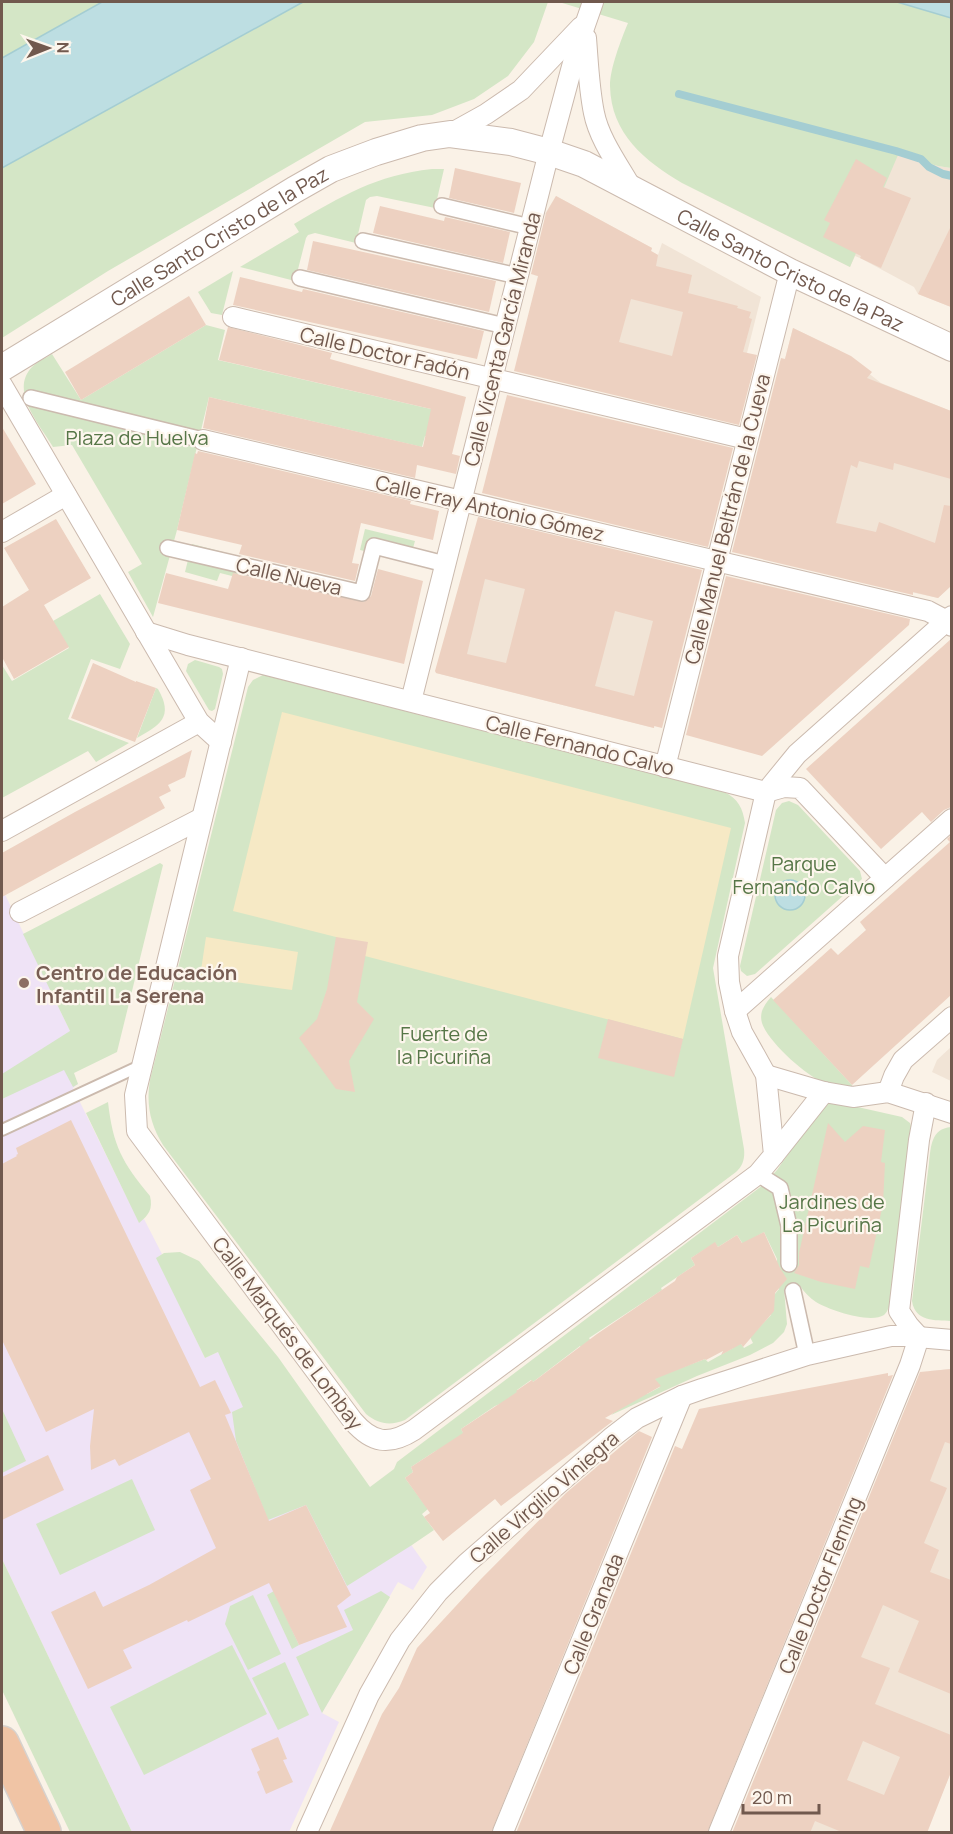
<svg xmlns="http://www.w3.org/2000/svg" width="953" height="1834" viewBox="0 0 953 1834" font-family="Manrope,sans-serif">
<style>
.residential{fill:#f1e4d6}
.education{fill:#efe3f6}
.green{fill:#d4e6c6}
.sand{fill:#f6e9c5}
.water{fill:#bddee2;stroke:#a4cdd2;stroke-width:1.5}
.lines{fill:none;stroke-linecap:round;stroke-linejoin:round}
.stream{stroke:#a4cdd2;stroke-width:8}
.building{fill:#edd1c1;fill-rule:evenodd}
.service-casing{stroke:#cbbaae;stroke-width:14}
.pedestrian-casing{stroke:#cbbaae;stroke-width:18}
.minor-casing{stroke:#cbbaae;stroke-width:22}
.tertiary-casing{stroke:#cbbaae;stroke-width:28}
.trunk-casing{stroke:#d7d1cd;stroke-width:36}
.service{stroke:#fff;stroke-width:10}
.pedestrian{stroke:#fff;stroke-width:15}
.minor{stroke:#fff;stroke-width:20}
.tertiary{stroke:#fff;stroke-width:26}
.trunk{stroke:#f0c4a5;stroke-width:33}
.education-dot{fill:#8d6e63;stroke:#fdf6ed;stroke-width:2}
.labels{text-anchor:middle;dominant-baseline:central;stroke-width:4.5;stroke-linejoin:round;paint-order:stroke}
.street-label{font-size:20px;fill:#71594e;stroke:#fdf6ed}
.park-label{font-size:20px;fill:#567647;stroke:#fdf6ed}
.education-label{font-size:20px;font-weight:bold;fill:#785e54;stroke:#fdf6ed;text-anchor:start}
</style>
<rect width="100%" height="100%" fill="#faf2e7"/>
<g class="residential">
<path d="M742,117L819,132L938,166L951,168V307L918,294L914,287L860,258L855,256L850,267L704,194Z"/>
<path d="M556,196L652,248L651,251L658,255L662,243L761,297L731,417L669,402L538,276L534,275L549,216L545,214Z"/>
<path d="M793,328L839,350L881,383L951,411V586L938,598L811,570L760,456Z"/>
<path d="M463,573L685,606L654,728L436,673Z"/>
<path d="M951,1047V1081L932,1072L937,1060Z"/>
<path d="M951,1369V1772L926,1832H739L930,1371Z"/>
</g>
<path class="education" d="M2,888L70,1031L71,1069L78,1084L73,1088L139,1222L144,1219L162,1254L157,1258L205,1358L218,1352L370,1487L427,1567L413,1590L398,1582L322,1713L339,1722L289,1832H132L2,1559Z"/>
<g class="green">
<path d="M2,2H102L2,58Z"/>
<path d="M303,2H548L534,42L508,76L474,99L432,115L365,122L108,271L2,338V168Z"/>
<path d="M559,2H897L951,18V168L938,166L898,155L850,267L682,183C645,161 611,134 610,86C610,68 621,40 628,23Z"/>
<path d="M432,169H444L435,208L377,196L370,197L366,200L356,243L315,233L308,235L306,238L295,281L240,267L299,232L294,224C342,196 376,175 432,169Z"/>
<path d="M233,271L222,315L211,313L198,292Z"/>
<path d="M206,325L225,330L218,360L431,409L440,439L425,436L422,447L209,397L177,530L153,617L128,572L142,564L72,445L53,447C40,425 9,391 32,367C38,361 46,358 52,354L81,400Z"/>
<path d="M365,529L415,541L409,562L360,550Z"/>
<path d="M192,544L250,559L244,579L220,573L217,581L185,572Z"/>
<path d="M100,594L130,644L120,669L91,659L68,719L129,743L96,762L88,751L2,798V665L12,681L69,648L53,621Z"/>
<path d="M195,660L219,667L222,669L223,674L215,709L212,711L209,710L186,671L188,664Z"/>
<path d="M263,675L724,792C738,798 743,809 745,823L713,968L744,1149C745,1158 743,1166 736,1172L405,1420C390,1426 378,1424 366,1414L163,1145C150,1124 146,1104 150,1080L248,687L253,680Z"/>
<path d="M156,688L158,689C174,717 160,725 137,738Z"/>
<path d="M789,801L798,805L860,871L862,879L755,974L747,976L741,971L740,966L776,810L782,803Z"/>
<path d="M160,863L163,865L117,1052L74,1073L78,1084L73,1087L64,1070L2,1099V1074L70,1031L23,934Z"/>
<path d="M771,997L852,1085V1087C840,1086 829,1085 819,1080C803,1073 767,1040 762,1023C759,1013 764,1005 771,997Z"/>
<path d="M831,1101L902,1117L910,1123L912,1130L889,1307C887,1311 887,1312 884,1315C870,1324 829,1310 816,1302C810,1298 804,1292 800,1286L784,1289L787,1324L784,1332L773,1343L750,1355L697,1376L611,1415L642,1388L647,1394L660,1387L654,1378L705,1359L708,1362L733,1348L726,1323L744,1348L753,1343L750,1337L771,1315L764,1307L779,1289L776,1285L777,1259L764,1232L743,1244L737,1235L718,1247L715,1243L691,1258L695,1265L661,1288L662,1290L589,1338L595,1347L586,1354L580,1346L533,1382L531,1380L517,1390L520,1396L495,1406L461,1429L465,1436L434,1452L411,1467L413,1472L405,1478L428,1509L422,1514L434,1530L412,1545L347,1586L306,1505L268,1520L236,1441L232,1412L243,1407L218,1352L205,1358L156,1258L164,1253L180,1252L199,1261L278,1357L370,1487L394,1469L397,1462L763,1185L777,1170L823,1104Z"/>
<path d="M108,1102C113,1146 122,1162 150,1196C153,1209 149,1215 139,1223L86,1113Z"/>
<path d="M951,1127V1321C935,1320 915,1322 912,1301L929,1163C931,1146 931,1129 951,1127Z"/>
<path d="M2,1409L26,1461L2,1473Z"/>
<path d="M132,1479L155,1530L60,1575L36,1524Z"/>
<path d="M2,1559L132,1832H70L2,1690Z"/>
<path d="M274,1591L299,1645L292,1649L267,1595Z"/>
<path d="M381,1591L390,1597L322,1713L296,1657L353,1630L344,1610Z"/>
<path d="M253,1595L281,1654L248,1670L225,1624L230,1606Z"/>
<path d="M232,1645L267,1714L144,1775L110,1707Z"/>
<path d="M285,1662L309,1715L278,1730L252,1678Z"/>
</g>
<g class="sand">
<path d="M282,712L731,828L683,1039L365,956L336,937L233,911Z"/>
<path d="M206,937L298,952L292,990L200,977Z"/>
</g>
<g class="water">
<path d="M102,2H303L2,168V58Z"/>
<path d="M897,2H951V18Z"/>
<circle cx="790" cy="895" r="15"/>
</g>
<g class="lines">
<path class="stream" d="M679,94L896,151L921,159L929,167L943,174L952,176"/>
</g>
<g class="building">
<path d="M856,159L887,178L883,187L911,198L881,268L860,258L861,256L823,237L830,223L824,220Z"/>
<path d="M455,168L521,183L514,213L449,198Z"/>
<path d="M556,196L652,248L651,251L658,255L656,266L692,275L688,293L738,306L737,308L751,312L749,318L752,319L743,352L757,355L739,425L514,371L538,276L531,274L546,213ZM631,299L683,312L672,356L619,342Z"/>
<path d="M380,206L444,221L445,217L510,232L503,263L373,233Z"/>
<path d="M951,226V307L918,294Z"/>
<path d="M313,241L496,281L489,312L307,270Z"/>
<path d="M240,277L302,292L303,289L484,331L477,359L233,305Z"/>
<path d="M189,296L206,325L81,400L65,372Z"/>
<path d="M228,327L332,353L330,359L466,397L452,454L460,456L456,474L417,465L415,478L203,428L209,397L423,447L431,409L219,360Z"/>
<path d="M793,328L851,356L872,372L867,378L951,411V479L894,463L893,470L859,461L857,468L851,465L836,523L876,532L879,522L935,543L944,505L951,506V586L938,598L913,592V595L732,552L781,358L785,359Z"/>
<path d="M507,395L733,448L708,547L482,493Z"/>
<path d="M2,427L36,484L2,504Z"/>
<path d="M198,451L411,501L410,504L439,511L433,540L361,523L352,563L359,564L355,581L239,554L242,545L177,530L195,453L197,454Z"/>
<path d="M478,517L702,570L662,728L654,726V728L436,673L435,671ZM485,579L525,589L506,663L467,654ZM615,611L653,621L634,696L595,686Z"/>
<path d="M56,519L91,578L44,605L69,647L14,679L2,657V607L29,590L4,548Z"/>
<path d="M378,569L423,581L404,664L158,603L166,573L228,589L233,573L364,602L371,596Z"/>
<path d="M726,576L910,619L909,625L762,756L686,735Z"/>
<path d="M951,639V807L944,810L931,822L922,812L881,849L806,769Z"/>
<path d="M93,663L136,682V681L156,688L135,742L71,718Z"/>
<path d="M192,750L185,777L168,785L171,791L159,797L165,808L2,897V853L75,812Z"/>
<path d="M951,835V995L852,1085L773,1000L831,948L838,955L866,930L860,922L950,842L947,839Z"/>
<path d="M336,937L368,942L357,1002L374,1019L349,1061L355,1092L336,1089L299,1038L317,1019L327,989Z"/>
<path d="M608,1019L683,1039L674,1077L598,1058Z"/>
<path d="M71,1120L200,1387L215,1380L231,1413L225,1415L269,1521L306,1505L351,1595L337,1606L347,1627L299,1645L269,1583L188,1622L187,1620L123,1650L132,1668L88,1689L51,1612L95,1591L103,1607L149,1585L216,1548L190,1490L211,1479L189,1432L119,1466L115,1459L91,1470L90,1446L94,1409L46,1432L2,1340V1164L17,1156L16,1155L18,1154L16,1148Z"/>
<path d="M828,1123L845,1142L863,1126L885,1130L881,1162L885,1163L883,1204L869,1268L860,1266L855,1289L821,1282L794,1273L799,1265V1253Z"/>
<path d="M764,1232L780,1268L787,1279L775,1293L774,1311L743,1347L741,1344L721,1355L723,1351L706,1360L705,1359L655,1379L661,1386L605,1418L613,1421L501,1506L495,1499L443,1541L424,1517L430,1513L405,1478L413,1472L411,1467L463,1433L461,1429L517,1392L516,1391L532,1380L533,1382L597,1334L675,1281L677,1277L695,1265L691,1258L715,1242L718,1247L737,1235L742,1243Z"/>
<path d="M951,1369V1444L945,1442L930,1481L947,1488L924,1543L939,1550L930,1572L951,1580V1694L898,1672L919,1621L883,1605L861,1657L890,1668L875,1704L951,1735V1772L927,1833H844L815,1821L810,1833H732L920,1372ZM863,1741L900,1757L884,1795L847,1780Z"/>
<path d="M888,1373V1376L893,1375L707,1833H516L675,1446L682,1449L699,1409Z"/>
<path d="M639,1431L652,1437L491,1833H329L382,1714L399,1688L417,1648L480,1580L566,1493Z"/>
<path d="M48,1455L64,1490L2,1520V1477Z"/>
<path d="M278,1737L287,1759L283,1760L293,1782L266,1794L257,1772L260,1770L251,1749Z"/>
</g>
<g class="lines">
<g class="service-casing">
<path id="service" d="M2,1130L142,1065"/>
</g>
<g class="pedestrian-casing">
<g id="pedestrian">
<path d="M442,206L530,227"/>
<path d="M363,241L518,276"/>
<path d="M300,278L505,326"/>
<path d="M31,398L203,440"/>
<path d="M168,548L362,593L374,546L445,564"/>
<path d="M758,1174L780,1188L789,1226V1264"/>
<path d="M793,1291L807,1355"/>
</g>
</g>
<g class="minor-casing">
<g id="minor">
<path d="M586,38C588,63 589,89 594,113C599,139 619,166 632,189"/>
<path d="M450,134L486,114L521,90L581,27"/>
<path d="M233,317L747,439"/>
<path d="M2,385L199,722L221,742"/>
<path d="M203,440L928,611L947,621L952,626"/>
<path d="M2,532L66,495"/>
<path d="M146,632L188,645L766,792L784,787L800,788L885,878"/>
<path d="M241,658L135,1095L137,1131L353,1421C372,1443 389,1446 414,1430L758,1174L774,1155L766,1075L742,1032L735,1011L729,982L728,956L766,792L797,754L952,616"/>
<path d="M411,701L549,152L577,48L593,2"/>
<path d="M665,767L790,272"/>
<path d="M2,831L199,722"/>
<path d="M20,912L202,818"/>
<path d="M735,1011L952,819"/>
<path d="M766,1075L824,1092L853,1097L888,1092L952,1113"/>
<path d="M888,1092L894,1076L903,1060L952,1017"/>
<path d="M774,1155L824,1092"/>
<path d="M919,1337L909,1326L899,1311L919,1140L926,1103"/>
<path d="M307,1832L369,1695L400,1640L438,1592L467,1563L611,1438L637,1418L682,1396L702,1389L807,1355L891,1336H906L952,1340"/>
<path d="M503,1832L682,1396"/>
<path d="M719,1832L910,1365L919,1337"/>
</g>
</g>
<g class="tertiary-casing">
<g id="tertiary">
<path id="s1" d="M2,368L294,190L331,169L376,152L422,138L450,134L511,142L549,152L584,164L790,272L952,348"/>
</g>
</g>
<g class="trunk-casing">
<path id="trunk" d="M2,1743L44,1832"/>
</g>
<use href="#service" class="service"/>
<use href="#pedestrian" class="pedestrian"/>
<use href="#minor" class="minor"/>
<use href="#tertiary" class="tertiary"/>
<use href="#trunk" class="trunk"/>
</g>
<circle class="education-dot" cx="24" cy="983" r="6"/>
<g class="labels">
<g class="street-label">
<text stroke="none"><textPath href="#s1" startOffset="254">Calle Santo Cristo de la Paz</textPath></text>
<text stroke="none"><textPath href="#s1" startOffset="879">Calle Santo Cristo de la Paz</textPath></text>
<text transform="translate(502 339) rotate(-76)">Calle Vicenta García Miranda</text>
<text transform="translate(385 353) rotate(13)">Calle Doctor Fadón</text>
<text transform="translate(490 508) rotate(13)">Calle Fray Antonio Gómez</text>
<text transform="translate(727 519) rotate(-76)">Calle Manuel Beltrán de la Cueva</text>
<text transform="translate(289 576) rotate(13)">Calle Nueva</text>
<text transform="translate(580 745) rotate(14)">Calle Fernando Calvo</text>
<text transform="translate(288 1333) rotate(53)">Calle Marqués de Lombay</text>
<text transform="translate(544 1497) rotate(-41)">Calle Virgilio Viniegra</text>
<text transform="translate(820 1585) rotate(-68)">Calle Doctor Fleming</text>
<text transform="translate(593 1614) rotate(-68)">Calle Granada</text>
</g>
<g class="park-label">
<text x="137" y="437">Plaza de Huelva</text>
<text x="804" y="863">Parque<tspan x="804" dy="23">Fernando Calvo</tspan></text>
<text x="444" y="1033">Fuerte de<tspan x="444" dy="23">la Picuriña</tspan></text>
<text x="832" y="1201">Jardines de<tspan x="832" dy="23">La Picuriña</tspan></text>
</g>
<g class="education-label">
<text x="36" y="972">Centro de Educación<tspan x="36" dy="23">Infantil La Serena</tspan></text>
</g>
</g>
<rect width="953" height="1834" fill="none" stroke="#71594e" stroke-width="6"/>
<g transform="translate(48 48) rotate(89)" stroke="#fdf6ed" stroke-width="4.5" paint-order="stroke">
<path d="M0-4.5L10 22L0 15L-10 22Z" fill="#71594e"/>
<text y="-9" font-size="16" font-weight="bold" text-anchor="middle" fill="#71594e">N</text>
</g>
<path d="M743 1804v9h76v-9" fill="none" stroke="#71594e" stroke-width="3"/>
<text x="752" y="1804" font-size="18" fill="#71594e" stroke="#fdf6ed" stroke-width="4.5" paint-order="stroke">20 m</text>
</svg>
